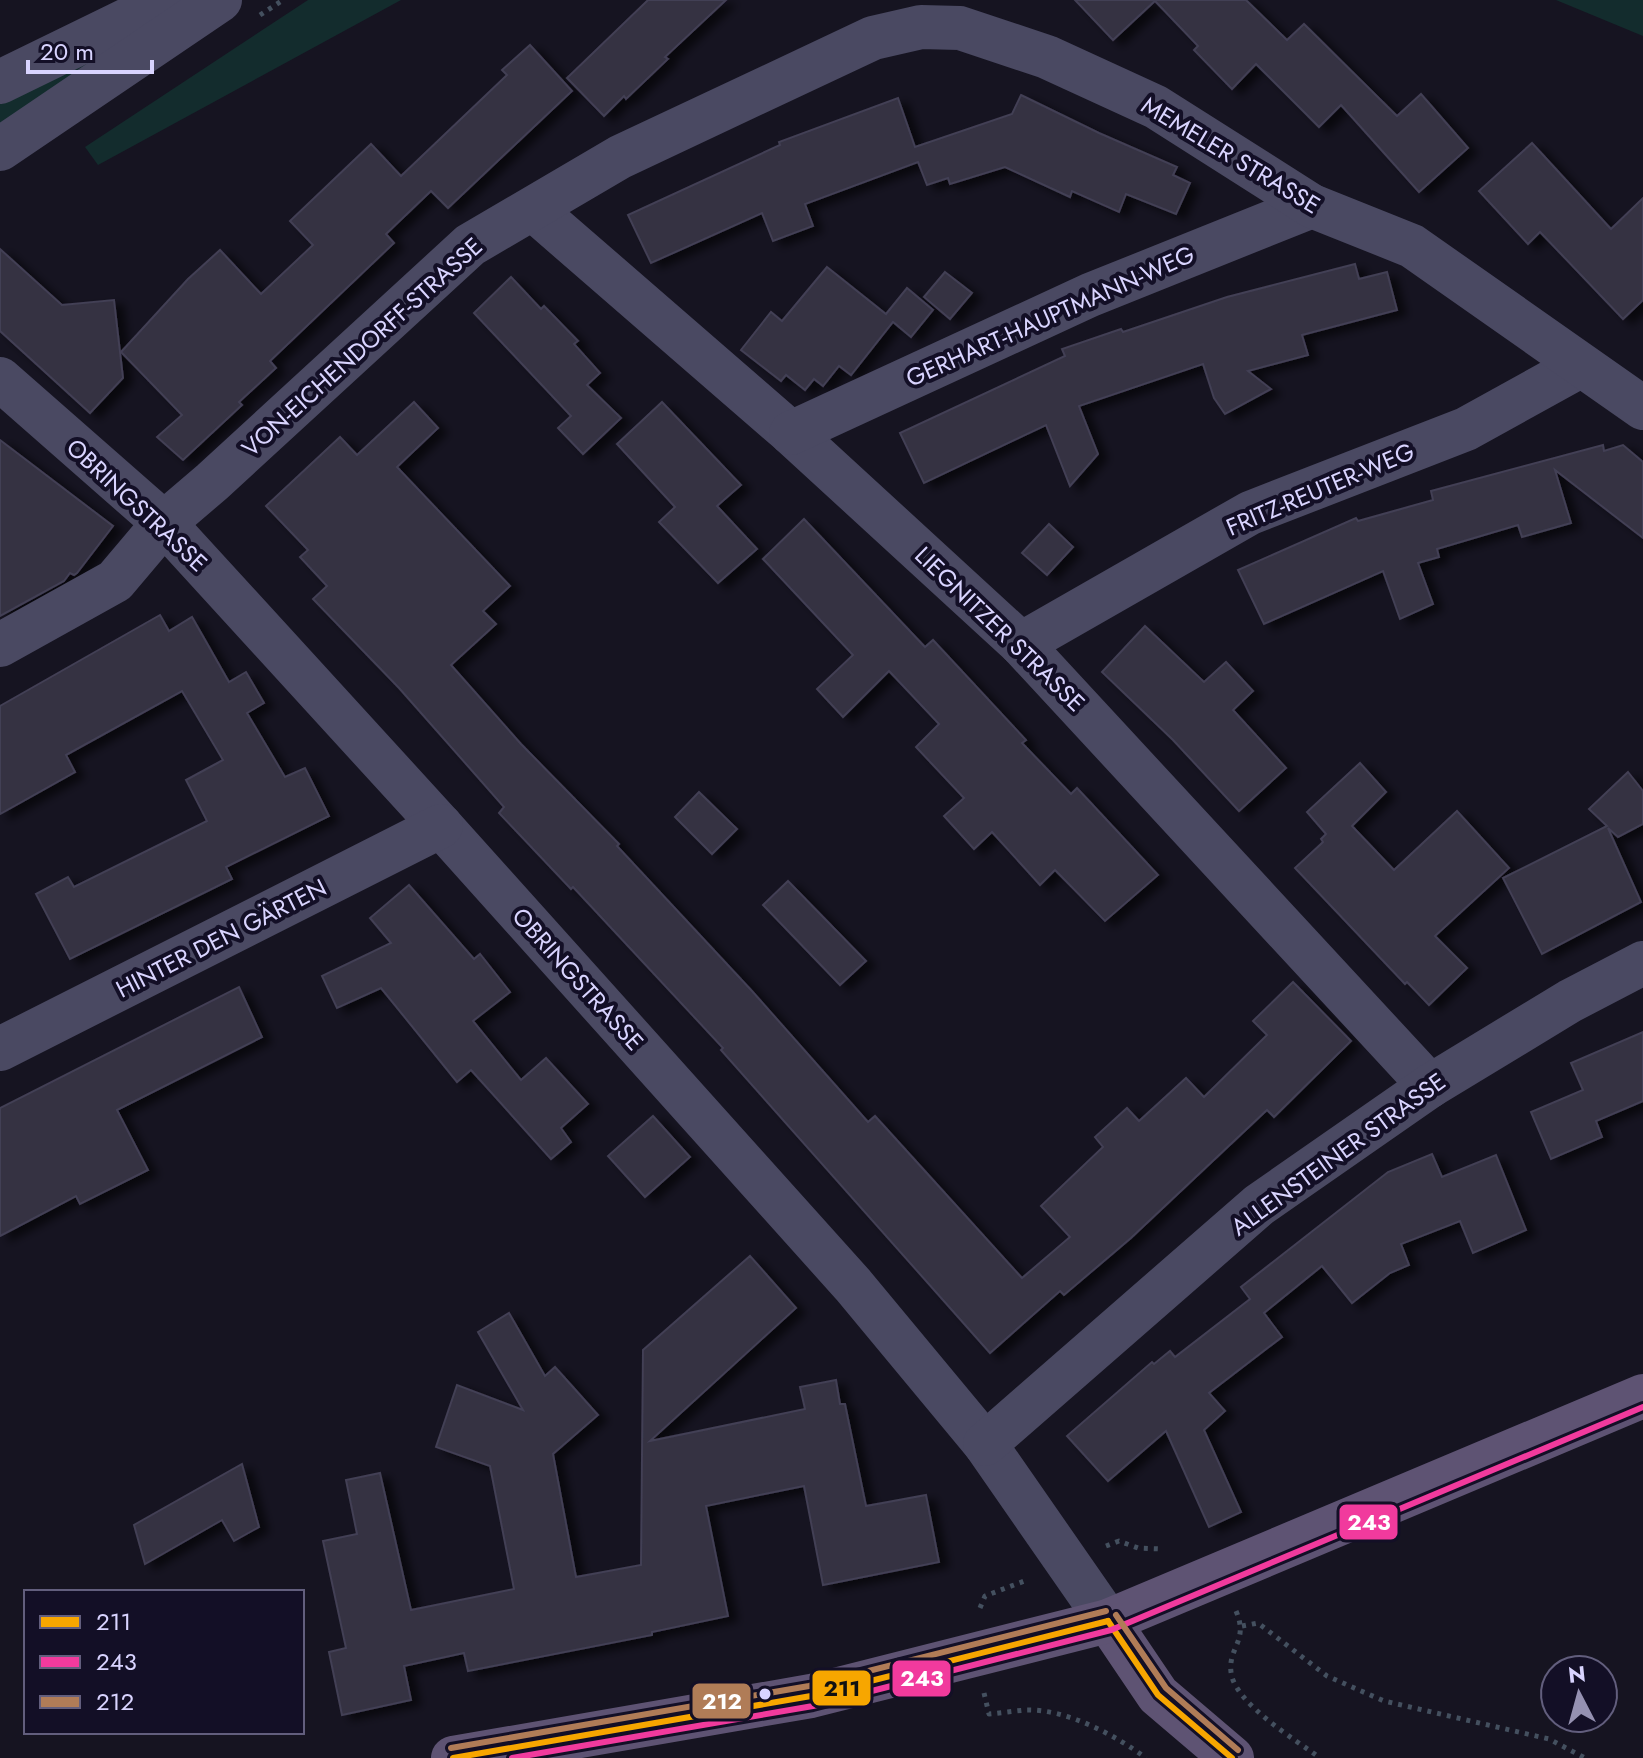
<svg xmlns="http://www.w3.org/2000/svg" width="1643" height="1758" viewBox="0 0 1643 1758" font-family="Jost,sans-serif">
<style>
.green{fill:#132c2d}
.building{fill:#343243;stroke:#433f54;stroke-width:2;filter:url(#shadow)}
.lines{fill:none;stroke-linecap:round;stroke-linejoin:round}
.path{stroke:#44505f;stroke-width:5;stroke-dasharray:4 6;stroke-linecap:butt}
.minor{stroke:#4a4962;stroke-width:44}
.major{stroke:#5e5373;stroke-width:44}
.bus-1-casing{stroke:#130f26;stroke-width:12}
.bus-2-casing{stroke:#130f26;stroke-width:12}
.bus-3-casing{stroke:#130f26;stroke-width:12}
.bus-1{stroke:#f7a600;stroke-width:6}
.bus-2{stroke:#f13a9d;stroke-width:6}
.bus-3{stroke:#b07c57;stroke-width:6}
.bus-dot{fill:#d9d4ff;stroke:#130f26;stroke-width:3}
.labels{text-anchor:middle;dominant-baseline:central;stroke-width:8;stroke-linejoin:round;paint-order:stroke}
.street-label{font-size:24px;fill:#d9d4ff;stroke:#130f26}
.line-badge{stroke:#130f26;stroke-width:3}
.badge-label{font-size:22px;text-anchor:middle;font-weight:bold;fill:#fff}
.pale-badge-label{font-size:22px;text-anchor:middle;font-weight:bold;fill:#111}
</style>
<defs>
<filter id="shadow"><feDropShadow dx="9" dy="5" stdDeviation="4" flood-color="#0009"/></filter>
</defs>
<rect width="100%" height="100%" fill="#161421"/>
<g class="green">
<path d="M308,0H401L98,165L85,147Z"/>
<path d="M1556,0H1643V36Z"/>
<path d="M89,51L104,70L0,137V97Z"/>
</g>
<g class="building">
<path d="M648,0H726L665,57L668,59L626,99L624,96L604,116L567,78Z"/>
<path d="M1075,0H1246L1287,40L1304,24L1397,116L1421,94L1468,148L1419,192L1341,105L1319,127L1256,64L1232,89L1194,50L1198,46L1155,1L1113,40Z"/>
<path d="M530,45L572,91L448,208L431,191L386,234L394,243L270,361L276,368L239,402L242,405L183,460L157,437L182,415L121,352L188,279L220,250L261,294L313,245L290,221L371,144L401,176L507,75L502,70Z"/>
<path d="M1021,95L1099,133L1177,167L1173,175L1190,183L1176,214L1126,194L1119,212L1072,191L1070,197L1005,167L950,184L948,178L927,185L918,162L805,204L813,226L773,241L762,213L651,263L628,215L780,145L779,142L898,98L915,147L1012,114Z"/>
<path d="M1532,143L1611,229L1643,198V300L1623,319L1540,232L1528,244L1479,191Z"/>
<path d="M0,249L62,305L114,300L123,378L90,413L0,331Z"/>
<path d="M1355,264L1359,279L1387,272L1397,310L1302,335L1308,355L1248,371L1271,389L1225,414L1214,398L1203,364L1079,406L1098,454L1070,486L1046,425L924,483L900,433L1065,356L1062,349L1121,329L1123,332L1227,297Z"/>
<path d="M827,267L886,314L907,288L933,310L911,337L893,322L851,375L839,366L823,386L814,379L805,390L786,375L781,381L741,350L771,312L782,321Z"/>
<path d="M945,272L972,293L950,319L924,297Z"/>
<path d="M511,277L541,309L544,306L578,341L574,344L600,373L587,385L621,418L583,454L558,428L571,416L474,313Z"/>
<path d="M414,402L438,428L397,467L510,586L483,611L496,624L451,665L521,744L619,844L617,846L752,991L868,1122L875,1116L1022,1278L1070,1237L1041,1206L1103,1147L1095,1137L1127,1108L1139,1121L1186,1078L1204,1097L1267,1035L1253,1021L1293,982L1351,1041L1274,1117L1267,1110L1131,1238L1064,1295L1060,1291L990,1353L721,1050L723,1048L573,887L571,889L499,813L504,807L399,688L313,599L327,586L300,557L308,550L266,506L340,437L357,455Z"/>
<path d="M662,402L741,485L717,506L757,549L718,583L659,522L675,507L617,444Z"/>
<path d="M0,440L113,526L77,573L74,575L70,573L64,581L0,616Z"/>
<path d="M1603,445L1604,451L1623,445L1643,462V538L1555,470L1571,523L1522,537L1518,525L1437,549L1439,557L1418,563L1433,604L1400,619L1383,571L1264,624L1238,570L1356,518L1358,521L1433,500L1431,491Z"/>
<path d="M804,519L925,647L933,640L1026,740L1022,743L1071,794L1077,788L1158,875L1105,921L1055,870L1040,885L992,832L974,849L944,816L964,798L916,747L939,724L889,671L843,717L817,689L853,655L763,559Z"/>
<path d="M1049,524L1073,547L1047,575L1022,553Z"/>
<path d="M160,615L169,631L192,617L229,682L246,672L264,703L247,713L285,777L305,768L329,816L226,867L232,879L70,959L36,894L68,877L74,887L207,821L186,780L223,760L182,691L66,755L75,772L0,814V706Z"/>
<path d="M1145,626L1204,682L1226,662L1253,691L1233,710L1286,768L1239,811L1173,740L1102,672Z"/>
<path d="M1360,763L1386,792L1352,826L1394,870L1457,811L1509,868L1435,936L1467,968L1429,1005L1407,982L1405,984L1295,868L1323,842L1321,839L1326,834L1307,812Z"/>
<path d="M1628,772L1643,791V824L1618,837L1608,828L1641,902L1542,954L1503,878L1607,826L1589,809Z"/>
<path d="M699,792L737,829L712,854L675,817Z"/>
<path d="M788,881L866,961L840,985L763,905Z"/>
<path d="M409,885L474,959L480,954L510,992L473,1021L521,1080L546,1058L588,1104L561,1128L571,1142L551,1159L471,1070L457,1082L381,988L337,1008L322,976L391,943L370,918Z"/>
<path d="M239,987L262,1037L117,1110L148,1170L80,1204L76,1196L0,1236V1108Z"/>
<path d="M1643,1032V1101L1596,1121L1602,1137L1551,1159L1531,1112L1583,1090L1571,1063Z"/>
<path d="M653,1116L690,1157L645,1197L608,1156Z"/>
<path d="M1432,1154L1442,1177L1496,1155L1526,1230L1473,1253L1460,1221L1401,1244L1409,1265L1390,1273L1352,1303L1322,1266L1264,1313L1282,1337L1209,1393L1225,1411L1204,1430L1241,1512L1209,1527L1166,1431L1108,1481L1067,1436L1152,1362L1154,1364L1170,1351L1175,1357L1250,1299L1241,1287L1388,1172Z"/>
<path d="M750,1256L796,1308L650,1441L805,1409L800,1387L836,1380L840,1404H845L866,1506L926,1495L939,1562L823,1585L804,1486L706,1506L728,1616L652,1632V1635L468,1671L464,1653L404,1666L411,1700L342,1715L329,1652L346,1648L323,1541L357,1534L346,1480L380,1473L411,1610L514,1589L490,1466L436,1447L457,1385L523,1410L478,1332L509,1313L545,1376L555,1367L598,1415L553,1454L576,1577L641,1565L643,1350Z"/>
<path d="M242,1464L259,1527L234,1541L222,1520L145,1564L134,1525Z"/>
</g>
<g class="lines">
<g class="path">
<path d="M260,15L283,0"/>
<path d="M1106,1546L1119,1541L1138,1548L1162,1549"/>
<path d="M980,1608L985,1596L1027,1580"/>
<path d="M1236,1611C1249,1641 1228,1647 1231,1672C1234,1703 1296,1740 1320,1758"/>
<path d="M1242,1626L1258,1623L1327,1676L1384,1701L1549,1739L1585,1758"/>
<path d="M984,1693L989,1714C1001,1713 1014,1711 1026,1710C1067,1709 1115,1735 1146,1758"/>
</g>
<g class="minor">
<path d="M0,82L168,0"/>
<path d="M0,149L220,0"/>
<path d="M534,210L791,433L1021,644L1430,1086"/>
<path d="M0,379L164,523L441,826L853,1285L985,1444L1108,1621"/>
<path d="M791,433L1090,295L1312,206"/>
<path d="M1021,644L1250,513L1466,429L1580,366"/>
<path d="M0,645L115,581L164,523L212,482L470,245L620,157L873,38L921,27L960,28L1047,57L1156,107L1312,206L1412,246L1643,408"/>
<path d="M0,1049L441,826"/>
<path d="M985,1444L1259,1205L1430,1086L1570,1001L1643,963"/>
</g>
<g class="major">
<path d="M1108,1621L1158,1695L1232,1758"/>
<path d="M453,1758L811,1696L1108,1621L1643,1396"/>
</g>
<g class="bus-1-casing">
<g id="bus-1">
<path d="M1108,1621L1158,1695L1232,1758"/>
<path d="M453,1758L811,1696L1108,1621"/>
</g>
</g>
<g class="bus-2-casing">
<path id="bus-2" d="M512,1758L813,1706L1111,1630L1643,1407"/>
</g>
<g class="bus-3-casing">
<g id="bus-3">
<path d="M1116,1615L1166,1688L1238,1750"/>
<path d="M451,1748L809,1686L1106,1611"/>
</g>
</g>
<use href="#bus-1" class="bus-1"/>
<use href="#bus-2" class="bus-2"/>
<use href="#bus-3" class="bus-3"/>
</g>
<circle class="bus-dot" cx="765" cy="1694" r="7"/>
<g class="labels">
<g class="street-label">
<text transform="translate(1231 155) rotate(31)">MEMELER STRASSE</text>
<text transform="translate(1050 316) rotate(-24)">GERHART-HAUPTMANN-WEG</text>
<text transform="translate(362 347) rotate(-42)">VON-EICHENDORFF-STRASSE</text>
<text transform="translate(1320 489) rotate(-23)">FRITZ-REUTER-WEG</text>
<text transform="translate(137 505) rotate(43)">OBRINGSTRASSE</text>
<text transform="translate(1000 629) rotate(44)">LIEGNITZER STRASSE</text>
<text transform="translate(221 938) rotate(-27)">HINTER DEN GÄRTEN</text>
<text transform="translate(578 979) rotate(48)">OBRINGSTRASSE</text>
<text transform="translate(1338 1154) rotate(-36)">ALLENSTEINER STRASSE</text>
</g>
</g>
<g class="line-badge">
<rect x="1338" y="1503" width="61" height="38" rx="8" fill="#f13a9d"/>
<rect x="891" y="1659" width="61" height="39" rx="8" fill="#f13a9d"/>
<rect x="811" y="1669" width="61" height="38" rx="8" fill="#f7a600"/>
<rect x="691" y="1682" width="61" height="38" rx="8" fill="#b07c57"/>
</g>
<g class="badge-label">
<text x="1369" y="1530">243</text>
<text x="922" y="1686">243</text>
<text x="722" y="1709">212</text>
</g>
<g class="pale-badge-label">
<text x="842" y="1696">211</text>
</g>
<rect x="24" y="1590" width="280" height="144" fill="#130f26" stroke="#625e7d" stroke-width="2"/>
<rect x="40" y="1616" width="40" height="12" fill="#f7a600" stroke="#625e7d" stroke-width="2"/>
<text x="96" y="1630" font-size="24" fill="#d9d4ff">211</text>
<rect x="40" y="1656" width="40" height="12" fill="#f13a9d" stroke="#625e7d" stroke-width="2"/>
<text x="96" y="1670" font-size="24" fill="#d9d4ff">243</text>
<rect x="40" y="1696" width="40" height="12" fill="#b07c57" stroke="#625e7d" stroke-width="2"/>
<text x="96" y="1710" font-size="24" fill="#d9d4ff">212</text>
<g transform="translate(1579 1694) rotate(354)"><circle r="38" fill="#130f26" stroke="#625e7d" stroke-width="2"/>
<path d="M0-6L14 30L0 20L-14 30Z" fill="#9591b1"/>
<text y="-12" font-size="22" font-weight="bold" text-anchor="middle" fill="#d9d4ff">N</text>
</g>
<path d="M28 60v12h124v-12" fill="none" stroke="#d9d4ff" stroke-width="4"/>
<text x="40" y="60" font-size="24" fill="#d9d4ff" stroke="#130f26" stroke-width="6" paint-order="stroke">20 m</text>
</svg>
